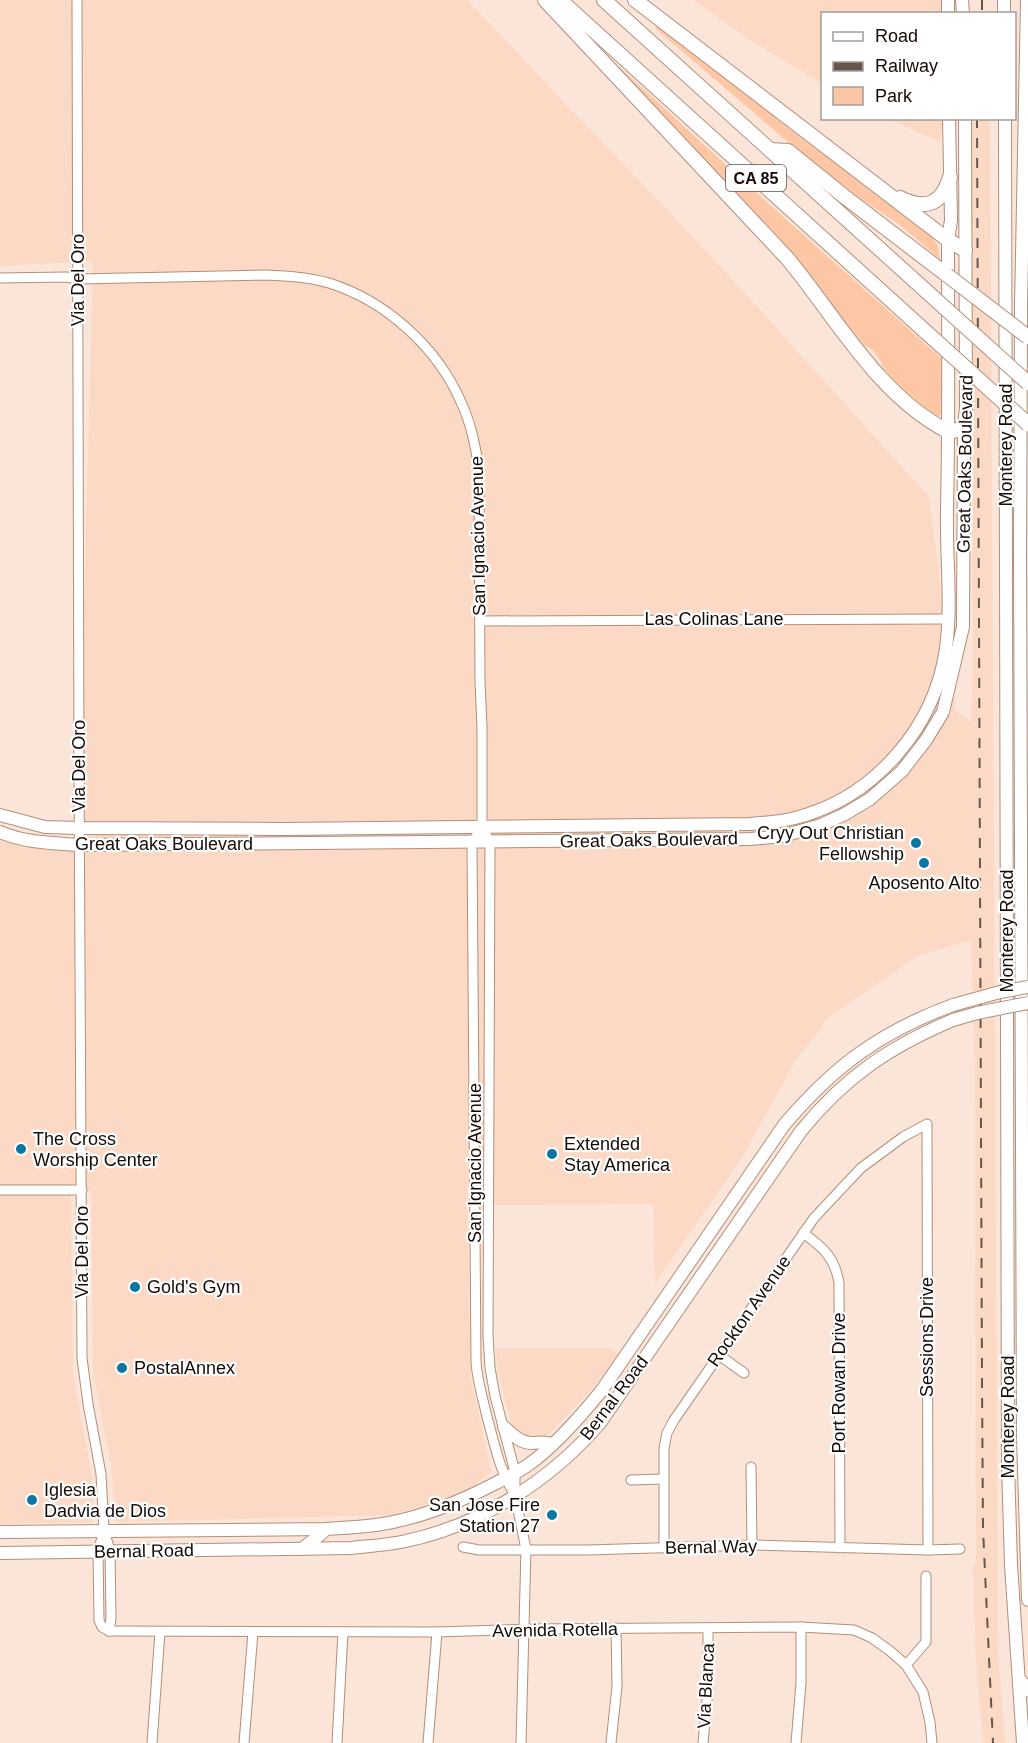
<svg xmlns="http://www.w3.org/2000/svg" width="1028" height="1743" viewBox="0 0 1028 1743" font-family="Arial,sans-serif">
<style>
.built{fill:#fbd9c4}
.green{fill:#fdc7a6}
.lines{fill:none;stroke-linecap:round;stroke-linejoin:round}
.minor-casing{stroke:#b18f7b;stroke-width:11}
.major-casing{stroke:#b18f7b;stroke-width:14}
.highway-casing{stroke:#b18f7b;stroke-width:16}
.minor{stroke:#fff;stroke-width:9}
.major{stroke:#fff;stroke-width:12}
.highway{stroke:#fff;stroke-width:14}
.rail{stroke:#65564e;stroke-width:2;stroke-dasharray:10 10;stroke-linecap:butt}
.major-bridge-casing{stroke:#b18f7b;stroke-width:14;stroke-linecap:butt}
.highway-bridge-casing{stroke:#b18f7b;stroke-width:16;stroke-linecap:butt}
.major-bridge{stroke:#fff;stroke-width:12}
.highway-bridge{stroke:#fff;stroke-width:14}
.poi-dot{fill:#0a77a2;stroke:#fff;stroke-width:2}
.labels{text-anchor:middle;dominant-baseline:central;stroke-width:4.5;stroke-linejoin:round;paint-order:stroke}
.shield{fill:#fff;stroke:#5b544f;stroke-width:1.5}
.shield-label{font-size:16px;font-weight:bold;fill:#150a04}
.street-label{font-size:18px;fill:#150a04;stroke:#fff}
.poi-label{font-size:18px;fill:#150a04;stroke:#fff;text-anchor:start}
</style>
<rect width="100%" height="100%" fill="#fbe5d8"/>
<g class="built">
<path d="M0,0H467L722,268L929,497L956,711L971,722L973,659L972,530L973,486L971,119H990L998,1649L1005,1743H983L976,1660L973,1566H976L975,1066L971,940L917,956L829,1017L794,1063L740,1161L655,1283L653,1204L497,1205L467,1187L471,1380L491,1471L466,1493L390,1515L116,1522L111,1466L93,1372L91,1191L71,1195L73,1373L92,1477L93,1522L0,1524V837L75,851L78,840L93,261L0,266Z"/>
<path d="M693,0H943V13L822,14V83L755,43Z"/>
<path d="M890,119H944L940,142L911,129Z"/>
<path d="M496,1348H609L618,1354L602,1377L566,1417L550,1433L533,1443L512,1427L497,1369Z"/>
</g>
<g class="green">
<path d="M657,24L795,133L931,235L938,246L940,259L900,225L861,199L802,154L655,28Z"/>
<path d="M616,64L750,187L941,358V415L937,417C920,403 899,389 886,371C879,362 878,350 865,346L797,261L612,69Z"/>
</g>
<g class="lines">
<g class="minor-casing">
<g id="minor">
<path d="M77,0L79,769L82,1358L88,1404L101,1474L104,1530L110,1551L111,1619L109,1631"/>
<path d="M0,278L66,277L78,279L265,275C287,276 308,277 329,283C386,301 437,347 461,402C471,423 475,445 479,468L480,682L482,727V826L490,843L488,1335L490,1368L495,1396L515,1472V1495L526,1549L521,1743"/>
<path d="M480,621L948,619"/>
<path d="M482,826L472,843L476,1362C477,1380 483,1399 487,1417C495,1445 499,1470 515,1495"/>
<path d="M0,1190H82"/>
<path d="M803,1233C823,1247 835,1258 839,1283L840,1548"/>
<path d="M719,1355L744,1373"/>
<path d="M751,1467L752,1545"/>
<path d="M631,1480L663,1479"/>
<path d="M104,1531L98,1551L99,1620L102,1627L109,1631"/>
<path d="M463,1547L479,1550H588L752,1545L928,1550L960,1549"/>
<path d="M664,1548V1448L667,1433L674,1420L814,1218L861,1168L903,1137L927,1124L928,1550"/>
<path d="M109,1631L437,1632L535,1629L801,1627L854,1630L872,1638L890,1651L906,1665L923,1692L930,1722L932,1743"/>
<path d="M906,1665L926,1642V1576"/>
<path d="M1019,1677L1025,1683L1026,1690L1028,1692"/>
<path d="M152,1743L160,1632"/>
<path d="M244,1743L253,1632"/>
<path d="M337,1743L343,1632"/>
<path d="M428,1743L437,1632"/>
<path d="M611,1743L617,1686L616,1628"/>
<path d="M703,1743L708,1689V1628"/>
<path d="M796,1743L801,1683V1627"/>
</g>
</g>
<g class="major-casing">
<g id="major">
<path d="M948,0V14"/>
<path d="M962,0L963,14"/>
<path d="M1004,0V14"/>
<path d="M1027,0L1021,306L1020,556L1023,1436L1028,1600"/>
<path d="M1005,118L1008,1464L1011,1565L1023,1743"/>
<path d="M0,815L45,827L79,828L284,829L750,824C765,823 780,822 795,818C874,798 935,728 946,648C952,604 946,557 947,512C949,421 948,331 948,240L951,220L949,118"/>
<path d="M0,832C25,843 53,843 80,845L750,839L783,836L821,825L845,814L870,799L902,771L926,740L943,712L963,627L964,428L966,407L965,118"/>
<path d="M504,1427C512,1434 520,1443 531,1443C540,1443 543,1441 552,1444"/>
<path d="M0,1532L326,1529C342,1528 359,1527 376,1525C419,1519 458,1503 496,1483C507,1477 518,1472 528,1465C555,1446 581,1416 602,1390L784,1125C834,1066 880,1032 953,1005"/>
<path d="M302,1549C310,1542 319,1537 326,1529"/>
<path d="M0,1553L351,1548C369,1546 388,1545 406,1541C481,1525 550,1481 600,1423L801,1131C845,1077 889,1047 953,1020"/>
</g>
</g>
<g class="highway-casing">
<g id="highway">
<path d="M545,0L787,258C837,318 877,395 949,432L964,428"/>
<path d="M560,0L926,332"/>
<path d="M604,0L925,290"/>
<path d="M635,0L948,240L965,250"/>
<path d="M770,150L788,151L845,197L947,275"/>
<path d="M900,198C926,211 942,204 950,177"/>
</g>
</g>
<use href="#minor" class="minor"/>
<use href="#major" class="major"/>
<use href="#highway" class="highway"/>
<g class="rail">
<path d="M982,0V14"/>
<path d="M977,118L982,1382L983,1529L993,1743"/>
</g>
<g class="major-bridge-casing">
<g id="major-bridge">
<path d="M953,1005L1000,992L1028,987"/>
<path d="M953,1020L977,1013L1028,1003"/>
</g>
</g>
<g class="highway-bridge-casing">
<g id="highway-bridge">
<path d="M947,275L1028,337"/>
<path d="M925,290L1028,383"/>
<path d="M926,332L1028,424"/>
</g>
</g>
<use href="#major-bridge" class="major-bridge"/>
<use href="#highway-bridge" class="highway-bridge"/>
</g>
<g class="poi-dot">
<circle cx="916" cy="843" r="6"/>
<circle cx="924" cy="863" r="6"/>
<circle cx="21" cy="1149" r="6"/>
<circle cx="552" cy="1154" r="6"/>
<circle cx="135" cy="1287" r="6"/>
<circle cx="122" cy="1368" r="6"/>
<circle cx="32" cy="1500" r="6"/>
<circle cx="552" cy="1515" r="6"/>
</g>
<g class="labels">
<rect class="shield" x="726" y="165" width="60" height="26" rx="4.5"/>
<g class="shield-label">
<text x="756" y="178">CA 85</text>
</g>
<g class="street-label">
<text transform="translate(78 280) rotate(-90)">Via Del Oro</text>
<text transform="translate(1006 445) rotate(-90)">Monterey Road</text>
<text transform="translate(965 464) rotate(-89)">Great Oaks Boulevard</text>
<text transform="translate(478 536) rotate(-91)">San Ignacio Avenue</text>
<text x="714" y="619">Las Colinas Lane</text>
<text transform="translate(79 766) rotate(-90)">Via Del Oro</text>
<text transform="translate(649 840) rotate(-1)">Great Oaks Boulevard</text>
<text x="164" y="844">Great Oaks Boulevard</text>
<text transform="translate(1007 931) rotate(-90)">Monterey Road</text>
<text transform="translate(475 1163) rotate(-90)">San Ignacio Avenue</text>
<text transform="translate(82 1252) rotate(-90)">Via Del Oro</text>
<text transform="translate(749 1311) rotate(-55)">Rockton Avenue</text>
<text transform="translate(927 1337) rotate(-90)">Sessions Drive</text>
<text transform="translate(839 1383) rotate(-90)">Port Rowan Drive</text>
<text transform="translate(614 1398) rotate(-53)">Bernal Road</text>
<text transform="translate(1008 1417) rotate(-90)">Monterey Road</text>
<text transform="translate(711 1547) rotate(-1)">Bernal Way</text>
<text transform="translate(144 1551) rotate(-1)">Bernal Road</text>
<text transform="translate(555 1630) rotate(-1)">Avenida Rotella</text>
<text transform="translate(706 1686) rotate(-87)">Via Blanca</text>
</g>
<g class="poi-label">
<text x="904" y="833" text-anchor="end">Cryy Out Christian<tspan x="904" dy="21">Fellowship</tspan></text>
<text x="924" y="883" text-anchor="middle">Aposento Alto</text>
<text x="33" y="1139">The Cross<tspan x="33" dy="21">Worship Center</tspan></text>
<text x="564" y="1144">Extended<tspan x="564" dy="21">Stay America</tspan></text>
<text x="147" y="1287">Gold's Gym</text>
<text x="134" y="1368">PostalAnnex</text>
<text x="44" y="1490">Iglesia<tspan x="44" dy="21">Dadvia de Dios</tspan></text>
<text x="540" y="1505" text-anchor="end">San Jose Fire<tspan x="540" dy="21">Station 27</tspan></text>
</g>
</g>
<rect x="821" y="12" width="195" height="108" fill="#ffffff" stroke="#a19d9b" stroke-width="1.5"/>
<rect x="833" y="32" width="30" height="9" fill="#ffffff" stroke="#a19d9b" stroke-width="1.5"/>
<text x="875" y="42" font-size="18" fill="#150a04">Road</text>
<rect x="833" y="62" width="30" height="9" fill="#65564e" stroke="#a19d9b" stroke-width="1.5"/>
<text x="875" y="72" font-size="18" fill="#150a04">Railway</text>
<rect x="833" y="87" width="30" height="18" fill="#fdc7a6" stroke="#a19d9b" stroke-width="1.5"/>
<text x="875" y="102" font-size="18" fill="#150a04">Park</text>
</svg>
